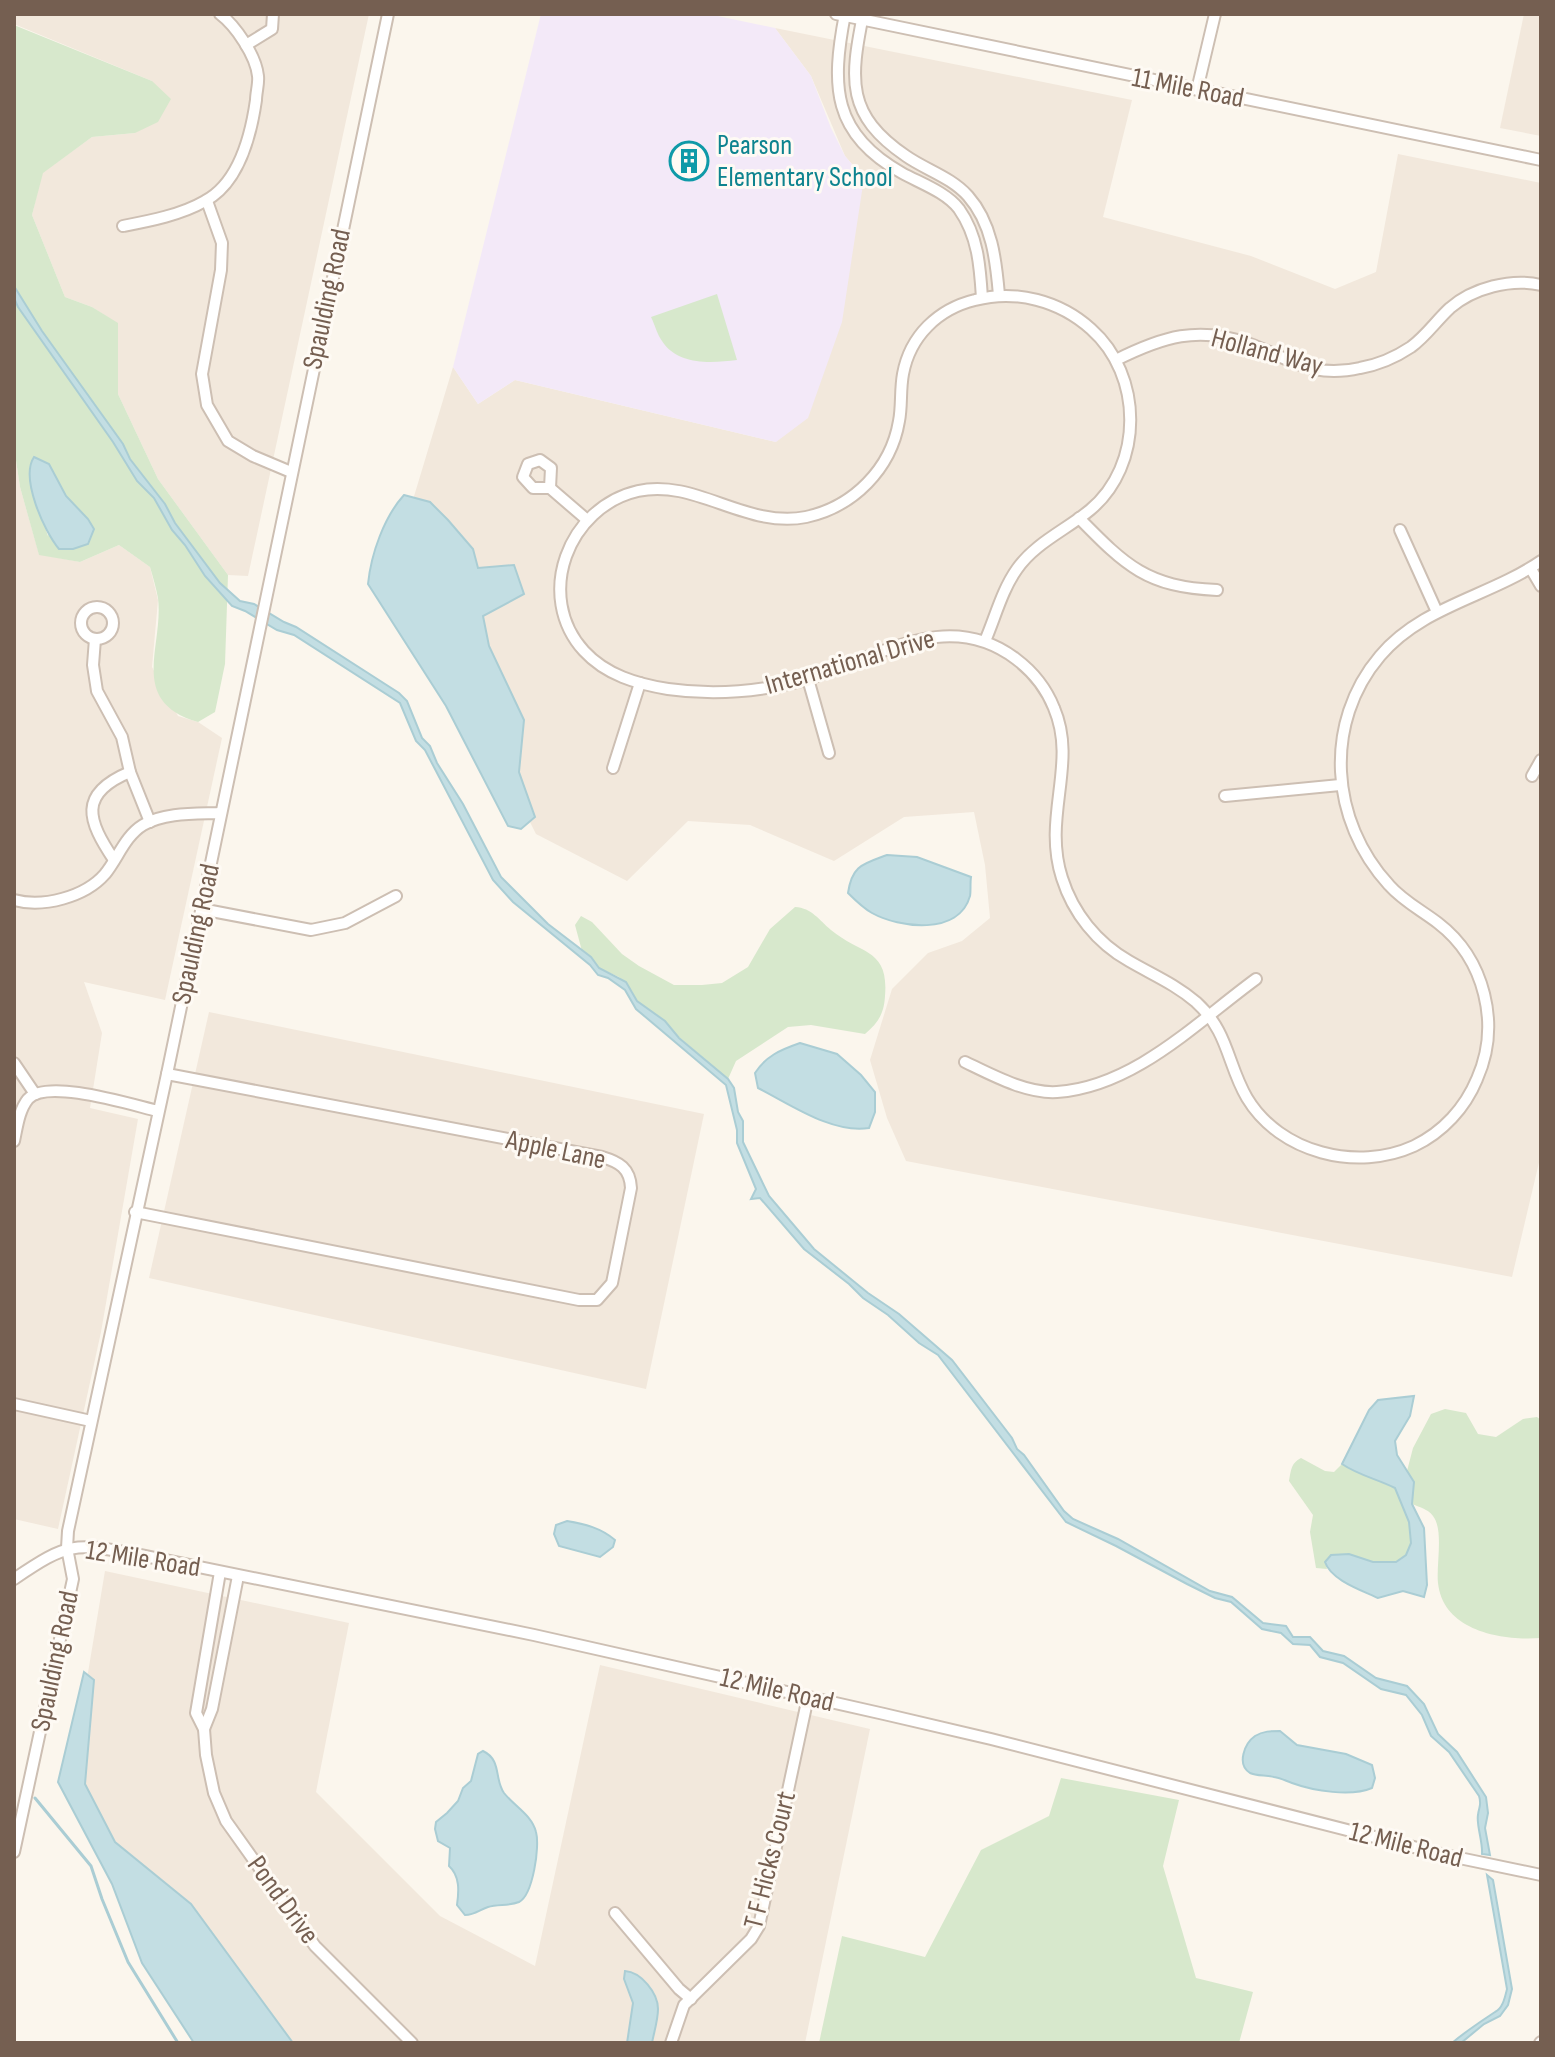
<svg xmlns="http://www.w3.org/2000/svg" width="1555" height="2057" viewBox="0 0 1555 2057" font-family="'Sofia Sans Condensed',sans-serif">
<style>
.residential{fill:#f2e8dc}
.education{fill:#f3e9f8}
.green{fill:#d7e8cc;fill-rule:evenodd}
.water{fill:#c3dee3;stroke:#aacdd4;stroke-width:2}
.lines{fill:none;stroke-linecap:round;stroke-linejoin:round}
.stream{stroke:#aacdd4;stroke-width:3}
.minor-casing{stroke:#cdbfb3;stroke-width:14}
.minor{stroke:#fff;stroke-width:10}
.labels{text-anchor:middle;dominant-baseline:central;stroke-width:6;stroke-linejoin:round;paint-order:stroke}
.street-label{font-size:28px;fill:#755f51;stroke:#fefaf4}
.culture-label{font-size:28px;fill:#0d838f;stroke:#fefaf4;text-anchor:start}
</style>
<rect width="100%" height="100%" fill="#fbf6ed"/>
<g class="residential">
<path d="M14,14H369L248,576L228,575L158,479L118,394V324L92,307L65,297L32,215L42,173L92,137L135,133L152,81L14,24Z"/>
<path d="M1524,14H1541V136L1500,128Z"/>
<path d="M775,28L1132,100L1103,217L1251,256L1335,289L1376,272L1398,154L1541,183V1154L1512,1277L906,1161L887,1118L870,1060L892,989L928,953L962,941L990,918L985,865L974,812L904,817L834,861L750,825L688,821L627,881L536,834L396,556L453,367L478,404L515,380L776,442L864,178L845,156L811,76Z"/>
<path d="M14,447L20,487L39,554L80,562L119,545L150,567L158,600L152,667L178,716L198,722L222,738L165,1000L84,982L102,1033L90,1108L138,1119L101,1332L58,1529L14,1519Z"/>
<path d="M209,1012L704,1114L646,1389L149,1278Z"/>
<path d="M105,1571L349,1623L316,1792L440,1916L535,1966L600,1665L870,1729L805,2043H254L154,1905L71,1774Z"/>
</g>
<path class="education" d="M541,14H708L775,28L811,76L831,128L845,156L864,178L842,322L808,418L776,442L515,380L478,404L453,367Z"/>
<g class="green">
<path d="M14,25L152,81L171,99L158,122L135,133L92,137L43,173L32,215L65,297L92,307L118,323V394L158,479L228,575L225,664L215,712L198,722C127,701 164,647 158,598C156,588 153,577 150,567L119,545L80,562L39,555L20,487L14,447ZM49,464L66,496L48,536L39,509Z"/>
<path d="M717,294L737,360C712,363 678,366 662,341C657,334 655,325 651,317Z"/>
<path d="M795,907C812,908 819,920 831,930C861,955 889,948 885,996C884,1014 878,1023 865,1034L811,1025L788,1027L736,1061L728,1079L637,1001L632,991L619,977L599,968L588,954L582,951L575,925L581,916L592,922L622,954L639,966L674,985H702L722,983L748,967L770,929Z"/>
<path d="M1445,1409L1466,1413L1478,1434L1496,1437L1523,1419L1537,1417L1541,1420V1638C1502,1641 1443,1631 1438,1583C1436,1565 1444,1530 1433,1516C1428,1509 1419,1507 1412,1504L1414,1483L1407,1471L1413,1448L1431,1414Z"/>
<path d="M1301,1458L1325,1471L1334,1472L1342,1464C1358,1475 1377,1479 1395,1488L1409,1522L1411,1543L1406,1555L1396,1562H1373L1349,1554L1325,1562L1327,1569L1316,1568L1310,1532L1313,1515L1289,1481C1291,1470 1291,1463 1301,1458Z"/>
<path d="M1061,1778L1179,1800L1163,1866L1196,1978L1253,1992L1239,2043H819L842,1936L925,1957L981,1850L1049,1816Z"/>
</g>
<g class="water">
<path d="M14,286L42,331L123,444L130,459L165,504L175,523L220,583L240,601L254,604L284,622L296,627L399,693L407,701L422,738L430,746L437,763L463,804L501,877L548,924L591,957L599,968L626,982L637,1001L665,1021L679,1038L728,1079L734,1088L738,1112L743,1121V1142L769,1196L814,1249L868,1293L899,1314L952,1360L1012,1438L1017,1449L1024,1455L1064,1511L1073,1519L1118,1539L1210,1591L1232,1597L1263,1623L1286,1626L1293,1637H1310L1323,1651L1344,1656L1376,1678L1407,1686L1424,1704L1438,1734L1457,1752L1486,1797L1488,1813L1485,1828L1490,1855L1482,1854C1483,1842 1476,1824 1478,1815C1479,1806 1482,1805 1479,1796L1449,1752L1431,1736L1422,1715L1406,1695L1381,1689L1343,1663L1320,1657L1310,1645L1293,1644L1281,1633L1262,1629L1231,1602L1215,1598L1187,1584L1116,1546L1066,1522L938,1355L919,1343L888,1315L863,1298L849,1284L804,1249L760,1198L751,1199L756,1189L737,1143V1130L726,1085L636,1009L625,990L608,978L598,975L590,965L513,902L493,880L425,750L416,741L400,703L294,635L277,630L245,611L232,606L205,576L185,545L172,530L154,498L137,481L113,442L18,307L14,298Z"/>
<path d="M34,457L49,464L66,496L88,519L94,529L88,544L73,549H59C44,531 20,478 34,457Z"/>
<path d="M404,495L430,502L448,520L473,549L478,568L514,565L524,594L483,616L489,646L524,720L519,772L535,817L521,829L508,826L446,706L368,584C371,554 384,517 404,495Z"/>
<path d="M887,855L917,857L971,877C970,883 971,891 970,896C959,936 899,928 872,913C863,908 855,900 848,893C852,865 863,864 887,855Z"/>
<path d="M800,1043L837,1054L861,1075L875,1092V1112L869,1128C832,1134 790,1104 758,1088L755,1073C766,1056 780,1050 800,1043Z"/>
<path d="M1414,1396L1410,1416L1395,1441L1397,1455L1414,1482L1412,1504L1424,1528L1427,1585L1424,1597L1403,1591L1378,1598C1361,1590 1331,1580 1325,1562L1331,1555L1349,1554L1373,1562H1396L1406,1555L1411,1543L1409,1522L1395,1488C1377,1479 1358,1475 1342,1464L1369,1410L1378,1400Z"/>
<path d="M567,1521C585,1524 601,1528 615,1540L613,1547L600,1557L559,1546L554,1534L556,1525Z"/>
<path d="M84,1672L94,1680L85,1784L115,1842L191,1904L293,2043H194L142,1963L112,1884L58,1782Z"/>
<path d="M1280,1731L1297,1745L1346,1754L1372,1765L1375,1778L1372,1788C1351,1797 1314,1791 1292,1783C1286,1781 1281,1778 1274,1777C1267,1775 1256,1776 1250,1773C1236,1764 1245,1743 1255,1736C1263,1731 1271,1731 1280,1731Z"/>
<path d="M483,1751C502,1760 494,1779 504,1793C514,1806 532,1815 536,1832C540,1846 533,1895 519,1902C509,1906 498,1904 488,1907C479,1910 475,1915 465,1915L457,1905C459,1891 460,1876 449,1866L450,1848L438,1841L435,1829L436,1822L447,1813L458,1801L463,1788L471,1781L478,1754Z"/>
<path d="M1487,1875L1493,1880L1512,1989L1508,2005L1500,2016L1484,2024L1461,2043H1452C1466,2031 1480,2022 1495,2012C1503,2008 1505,1997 1507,1989Z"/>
<path d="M625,1971C641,1972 658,1993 658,2009C658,2020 654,2032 652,2043H627L633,2003L624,1979Z"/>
</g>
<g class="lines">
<path class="stream" d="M35,1798L91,1866L102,1899L128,1962L178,2043"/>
<g class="minor-casing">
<g id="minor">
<path d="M836,14L1541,160"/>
<path d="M845,14C831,86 832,134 902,173C920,183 946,192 959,209C978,236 980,266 982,298"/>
<path d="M863,15C850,80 846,115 906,156C926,170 951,177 968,196C992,223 996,260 999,295"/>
<path d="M246,45L272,29L273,14"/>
<path d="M1197,90L1215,14"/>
<path d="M207,201L222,243L221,270L202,374L207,405L228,441L253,456L291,472"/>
<path d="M123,226C149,221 181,215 205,201C239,183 251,135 256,100C256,93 259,83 258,76C256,56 236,26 220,14"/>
<path d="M1116,360C1162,337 1198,325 1250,344C1291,359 1312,379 1360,368C1377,365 1396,357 1411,347C1426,336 1436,321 1450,308C1473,288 1511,278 1541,285"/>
<path d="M540,460L551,468L550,488H533L523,477L528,464Z"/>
<path d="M550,488L586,519"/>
<path d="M1079,518C1126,566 1147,587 1217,590"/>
<path d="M1400,530L1437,612"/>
<path d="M1531,569L1541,586"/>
<circle cx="97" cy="623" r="16"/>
<path d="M95,639L93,665L97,691L122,737L130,772L150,822"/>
<path d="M985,641C995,618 1002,590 1017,569C1035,543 1066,530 1090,510C1144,465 1143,375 1091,329C1060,301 1016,289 975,300C938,309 910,336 903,374C900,390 902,406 899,421C891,469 853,507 806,517C746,529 695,478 638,491C568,507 534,596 584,651C606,675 637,684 668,689C709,695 753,692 793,683C868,666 942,603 1016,659C1032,671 1046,688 1054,708C1078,764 1042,816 1062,878C1073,913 1097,943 1129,961C1153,975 1175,984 1196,1002C1229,1032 1227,1064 1247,1098C1280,1153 1357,1172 1414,1146C1443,1132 1465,1108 1477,1079C1501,1025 1485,959 1438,923C1421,910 1403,901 1389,885C1330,821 1323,723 1380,656C1422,606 1489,597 1541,561"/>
<path d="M808,679L829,753"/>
<path d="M613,768L640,683"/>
<path d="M1532,776L1541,760"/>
<path d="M1225,796L1340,785"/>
<path d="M114,860C88,821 77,794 130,772"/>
<path d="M14,900C43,908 85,897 105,874C118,858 125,836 143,825C165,812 197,814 221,813"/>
<path d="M201,909L311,930L345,923L396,896"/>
<path d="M965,1062C992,1075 1027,1094 1057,1092C1134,1087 1197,1022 1256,979"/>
<path d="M14,1063L35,1094"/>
<path d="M14,1141C17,1127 19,1110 28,1099C47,1078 132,1105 158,1111"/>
<path d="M135,1212L579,1300H597L612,1283L631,1188C630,1168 619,1162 602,1157L167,1074"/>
<path d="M14,1404L91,1421"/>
<path d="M220,1572L196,1713L204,1729L206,1755L214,1793L226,1821L315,1946L412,2043"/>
<path d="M14,1579C70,1541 74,1543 140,1555L534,1635L884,1714L991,1739L1445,1855L1541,1875"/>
<path d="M204,1729L212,1709L238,1576"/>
<path d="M14,1852L73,1579L67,1548L68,1531L167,1074L388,14"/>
<path d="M615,1913L679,1989L691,1999"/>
<path d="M671,2043L684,2005L751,1939L759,1926L808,1697"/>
<path d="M1540,2043L1541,2042"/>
</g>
</g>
<use href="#minor" class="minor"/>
</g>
<defs>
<g id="building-ring" transform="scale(2)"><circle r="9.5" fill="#fefaf4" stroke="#0f9aa8" stroke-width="1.5"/><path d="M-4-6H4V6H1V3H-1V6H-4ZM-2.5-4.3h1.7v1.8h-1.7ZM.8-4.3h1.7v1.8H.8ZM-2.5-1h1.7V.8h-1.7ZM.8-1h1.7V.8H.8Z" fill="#0f9aa8"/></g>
</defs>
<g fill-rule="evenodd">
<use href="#building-ring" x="689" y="161"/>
</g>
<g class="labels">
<g class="street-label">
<text transform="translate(1188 88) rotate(11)">11 Mile Road</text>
<text transform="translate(327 299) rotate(-78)">Spaulding Road</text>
<text transform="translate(1267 352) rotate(15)">Holland Way</text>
<text transform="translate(850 662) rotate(-16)">International Drive</text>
<text transform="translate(196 934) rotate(-78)">Spaulding Road</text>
<text transform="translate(556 1150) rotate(12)">Apple Lane</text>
<text transform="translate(143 1559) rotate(9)">12 Mile Road</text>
<text transform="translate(55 1661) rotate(-78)">Spaulding Road</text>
<text transform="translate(777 1690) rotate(13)">12 Mile Road</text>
<text transform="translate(1406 1845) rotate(14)">12 Mile Road</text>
<text transform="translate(770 1860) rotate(-76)">T F Hicks Court</text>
<text transform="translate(283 1900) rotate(54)">Pond Drive</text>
</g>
<g class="culture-label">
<text x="717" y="145">Pearson<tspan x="717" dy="32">Elementary School</tspan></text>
</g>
</g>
<rect width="1555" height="2057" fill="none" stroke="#755f51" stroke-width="32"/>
</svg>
